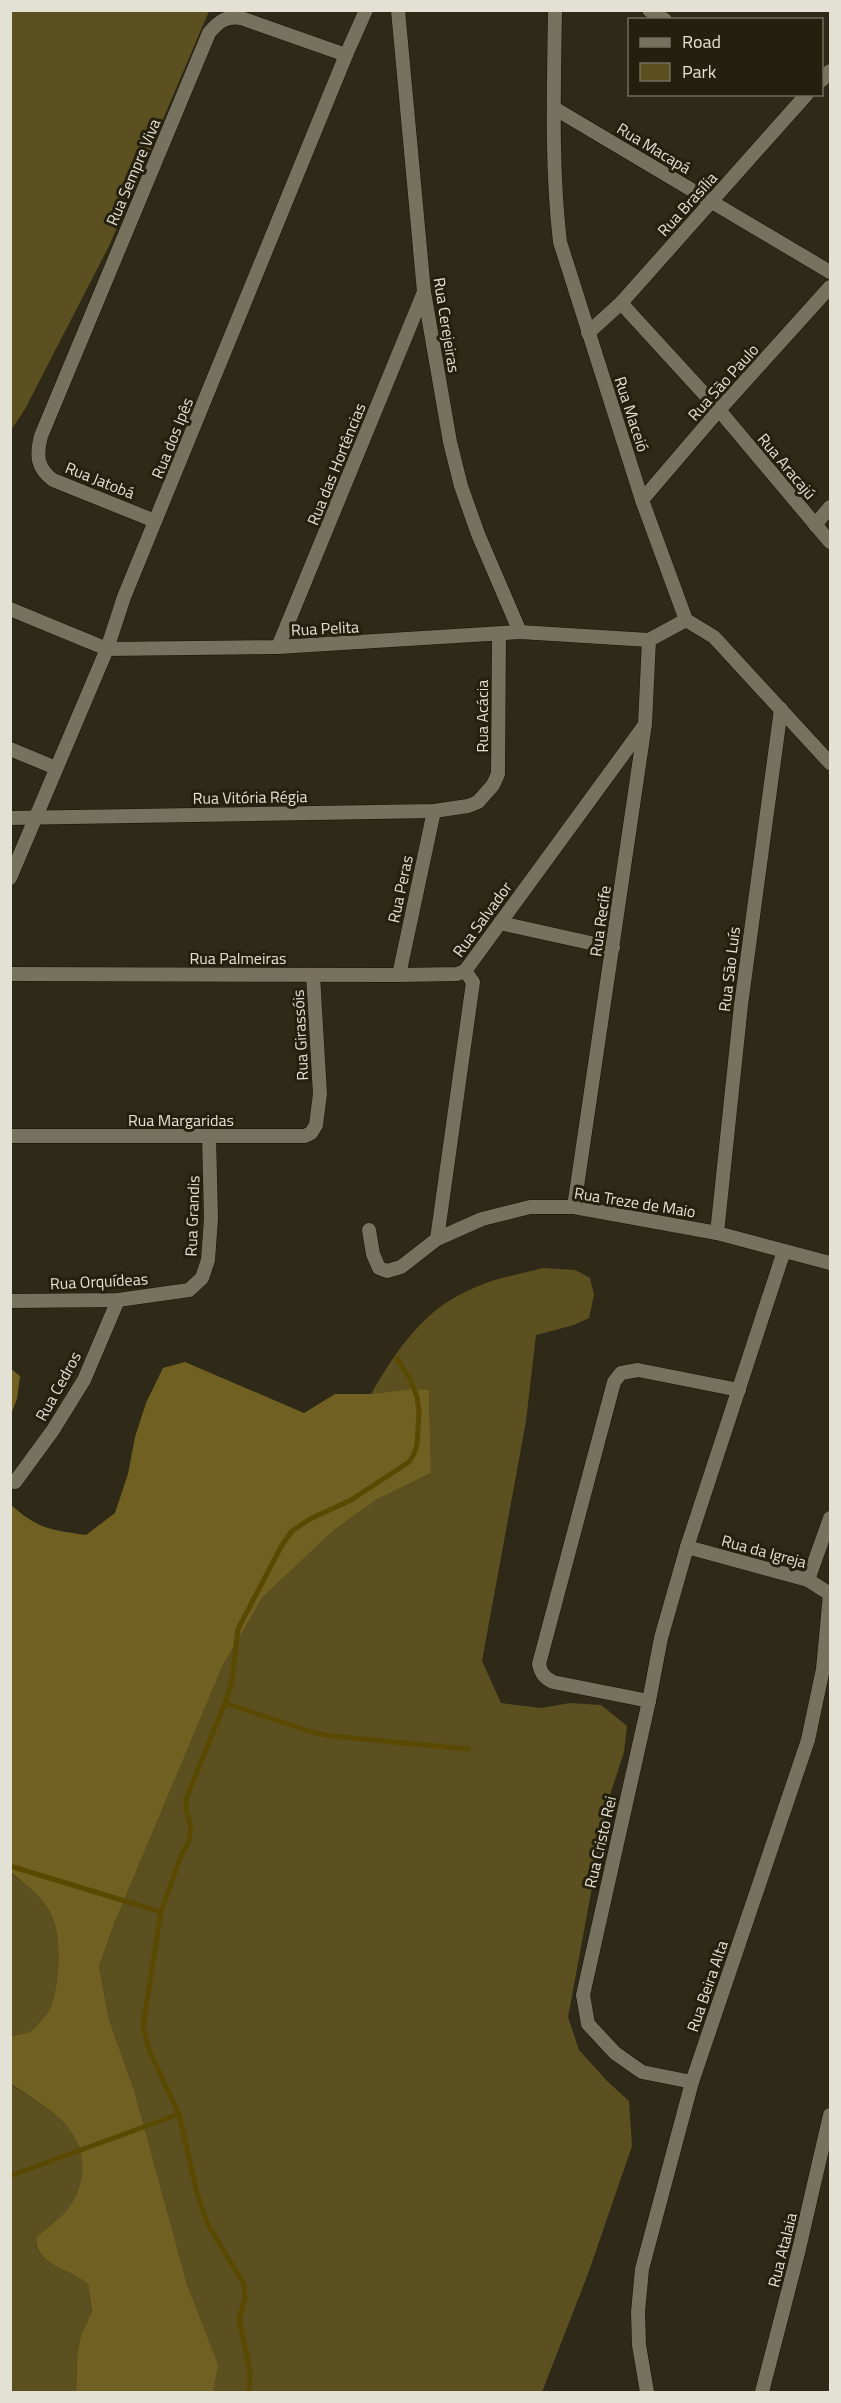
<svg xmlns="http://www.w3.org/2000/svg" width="841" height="2403" viewBox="0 0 841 2403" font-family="'Titillium Web',sans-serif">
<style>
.green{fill:#5c5020}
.forest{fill:#706021}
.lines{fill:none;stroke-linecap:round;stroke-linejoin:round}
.stream{stroke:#5a4a01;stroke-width:5}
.minor-casing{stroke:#171203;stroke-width:15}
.minor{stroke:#77725d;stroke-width:14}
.labels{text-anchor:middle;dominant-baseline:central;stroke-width:6;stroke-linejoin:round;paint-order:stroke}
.street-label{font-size:16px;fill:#e3e0d4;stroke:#25200e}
</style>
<rect width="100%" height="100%" fill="#2f2a18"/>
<g class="green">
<path d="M11,10L209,11L109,246L25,409L11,430Z"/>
<path d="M543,1268L575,1270L590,1278L594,1295L589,1318L574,1325L536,1335L526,1421L482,1661L501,1703L541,1708L570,1703L601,1705L627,1726L624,1752L608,1801L568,2017L579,2050L608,2082L629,2101L632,2146L589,2271L542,2392H213L217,2365L187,2284L135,2093L109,2019L99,1966L115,1922L223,1665L263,1597L333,1531L376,1500L431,1473L429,1391L410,1389L371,1394C398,1348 424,1308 476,1287C496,1278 521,1274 543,1268Z"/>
<path d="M10,1873C25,1884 41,1896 50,1912C63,1935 60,1990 48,2012C44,2018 37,2025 32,2030C26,2035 17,2033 11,2037Z"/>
<path d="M10,2084C43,2106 86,2126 82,2171C80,2185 77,2199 68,2210C59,2220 46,2228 36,2237C34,2265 68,2268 88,2284L92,2313L81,2335L77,2355L76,2392H11Z"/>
</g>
<g class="forest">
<path d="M185,1362L304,1413L335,1394H371L410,1389L429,1390L431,1473L376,1500L333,1531L263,1597L223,1665L115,1922L99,1966L109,2019L135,2093L187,2284L218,2365L213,2392H76L77,2355L81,2335L92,2312L88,2284C69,2268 35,2266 36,2237C46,2228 59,2220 67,2210C77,2199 80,2185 82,2172C86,2126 43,2106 11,2084V2037C17,2033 26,2035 32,2030C37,2025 44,2018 48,2012C60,1990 63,1935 50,1912C41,1896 25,1884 11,1873V1505C38,1529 51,1530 86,1535L115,1513L128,1474L135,1437L146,1403L163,1368Z"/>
<path d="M11,1369L20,1376L17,1399L11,1414Z"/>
</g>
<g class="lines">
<g class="stream">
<path d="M225,1703L311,1732L331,1736L468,1749"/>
<path d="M10,1866L161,1912"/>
<path d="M10,2176L179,2114"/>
<path d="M249,2392L250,2371L239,2319L245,2298L244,2284L208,2225L197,2193L179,2114L149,2050L143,2026L161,1912L182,1853L189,1841L191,1827L186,1810V1799L225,1703L232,1681L238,1629L282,1545L292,1531L310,1519L351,1500L409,1462L414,1454L417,1445L419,1412L417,1397L410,1379L397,1359"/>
</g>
<g class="minor-casing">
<g id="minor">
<path d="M398,10L424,292L450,442L461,486L478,534L520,632"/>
<path d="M555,10C554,87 551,166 560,242L642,500L686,620L714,637L830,763"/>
<path d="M649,10L665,20"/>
<path d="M822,80L830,71"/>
<path d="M554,108L830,272"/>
<path d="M621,303L719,410L830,542"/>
<path d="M588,333L621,303L807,94"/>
<path d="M642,500L719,410L830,287"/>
<path d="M155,521L53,480C37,468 36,456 41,436L209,33C219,21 226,16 241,18L346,55"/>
<path d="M815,525L830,507"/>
<path d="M10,609L107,649L278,647L520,632L649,640"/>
<path d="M649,640L686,620"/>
<path d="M278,647L424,292"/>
<path d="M10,749L56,768"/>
<path d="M10,818L434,811L468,806L478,802L493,785L498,774L499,635"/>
<path d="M10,878L107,649L124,597L346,55L366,10"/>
<path d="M500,923L613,948"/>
<path d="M465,971L644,726"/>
<path d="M10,974L399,975L457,974L465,971"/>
<path d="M399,975L434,811"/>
<path d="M10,1136H305L311,1133L316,1125L320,1094L313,975"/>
<path d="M574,1207L645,724L649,640"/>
<path d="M369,1230L373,1254L379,1268L387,1271L401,1267L437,1239L482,1219L530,1207H574L717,1233L830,1263"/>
<path d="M717,1233L741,1005L781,709"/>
<path d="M437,1239L473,982L465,971"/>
<path d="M10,1301L118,1300L189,1290L202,1278L208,1260L211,1219L209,1136"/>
<path d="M15,1482L53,1430L84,1380L118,1300"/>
<path d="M687,1547L808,1580L830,1594"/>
<path d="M808,1580L830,1518"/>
<path d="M649,1701L553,1682C545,1678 541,1674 539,1664L614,1382L621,1373L638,1370L739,1390"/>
<path d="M692,2082L642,2072L615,2053L588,2024L583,1995L649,1701L661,1638L687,1547L784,1251"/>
<path d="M647,2392L639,2345L638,2312L642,2269L692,2082L808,1740L823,1669L830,1594"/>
<path d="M762,2392L798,2253L830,2115"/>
</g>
</g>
<use href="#minor" class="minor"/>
</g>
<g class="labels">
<g class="street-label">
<text transform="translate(654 148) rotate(31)">Rua Macapá</text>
<text transform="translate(133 172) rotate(-67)">Rua Sempre Viva</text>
<text transform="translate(687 204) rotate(-48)">Rua Brasília</text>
<text transform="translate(447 325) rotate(81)">Rua Cerejeiras</text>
<text transform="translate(723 382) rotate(-48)">Rua São Paulo</text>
<text transform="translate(632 414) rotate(72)">Rua Maceió</text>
<text transform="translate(172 438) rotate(-68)">Rua dos Ipês</text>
<text transform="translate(336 464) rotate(-68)">Rua das Hortências</text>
<text transform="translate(787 466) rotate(50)">Rua Aracajú</text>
<text transform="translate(100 480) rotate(22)">Rua Jatobá</text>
<text transform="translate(325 628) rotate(-3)">Rua Pelita</text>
<text transform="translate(482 716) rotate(-90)">Rua Acácia</text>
<text transform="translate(250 797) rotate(-1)">Rua Vitória Régia</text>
<text transform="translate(400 889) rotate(-78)">Rua Peras</text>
<text transform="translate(482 919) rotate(-54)">Rua Salvador</text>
<text transform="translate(600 921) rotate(-82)">Rua Recife</text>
<text x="238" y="958">Rua Palmeiras</text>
<text transform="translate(729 969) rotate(-83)">Rua São Luís</text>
<text transform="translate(300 1035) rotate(-93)">Rua Girassóis</text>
<text x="181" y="1120">Rua Margaridas</text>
<text transform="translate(635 1202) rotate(9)">Rua Treze de Maio</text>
<text transform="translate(192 1216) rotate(-88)">Rua Grandis</text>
<text transform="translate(99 1281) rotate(-3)">Rua Orquídeas</text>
<text transform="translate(58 1386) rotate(-61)">Rua Cedros</text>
<text transform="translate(764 1551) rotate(15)">Rua da Igreja</text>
<text transform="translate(600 1842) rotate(-77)">Rua Cristo Rei</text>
<text transform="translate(707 1986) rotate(-71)">Rua Beira Alta</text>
<text transform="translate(782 2250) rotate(-76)">Rua Atalaia</text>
</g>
</g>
<rect width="841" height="2403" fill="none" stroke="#e3e0d4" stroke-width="24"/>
<rect x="628" y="18" width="195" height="78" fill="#25200e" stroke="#716d5d" stroke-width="1.5"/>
<rect x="640" y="38" width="30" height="9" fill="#77725d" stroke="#716d5d" stroke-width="1.5"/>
<text x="682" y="48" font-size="18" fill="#e3e0d4">Road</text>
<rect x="640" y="63" width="30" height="18" fill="#5c5020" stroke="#716d5d" stroke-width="1.5"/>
<text x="682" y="78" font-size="18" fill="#e3e0d4">Park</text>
</svg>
